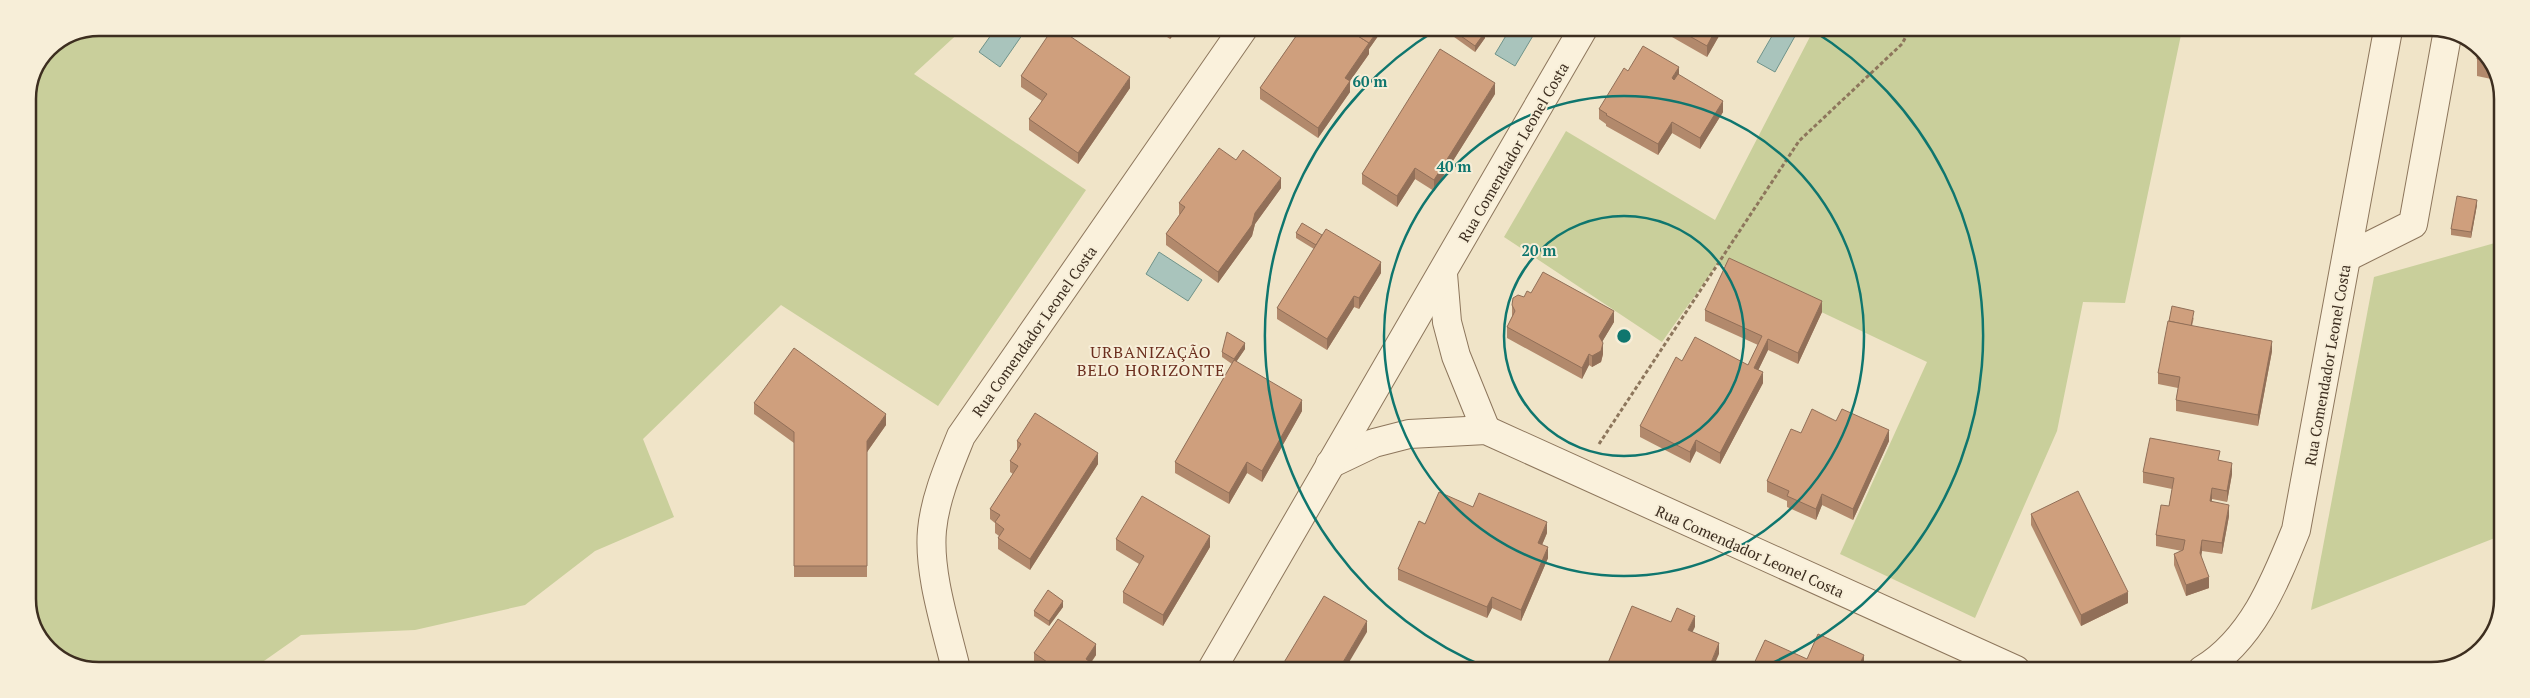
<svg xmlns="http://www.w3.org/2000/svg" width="2530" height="698" viewBox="0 0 2530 698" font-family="'PT Serif',serif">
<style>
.green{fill:#c9cf9b}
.water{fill:#a9c4bc;stroke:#6f938a}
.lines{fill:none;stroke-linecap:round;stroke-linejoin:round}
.minor-casing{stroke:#8d765c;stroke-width:30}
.path{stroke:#8d765c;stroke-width:3;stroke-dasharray:4 2.5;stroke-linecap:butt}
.minor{stroke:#faf1dc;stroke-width:28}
.wall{fill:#b2896c}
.shaded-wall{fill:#916f58}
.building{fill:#cf9f7d;stroke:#916f58}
.ring{fill:none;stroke:#0f766e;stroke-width:2.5}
.labels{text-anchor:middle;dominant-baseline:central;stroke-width:4;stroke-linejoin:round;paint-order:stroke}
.street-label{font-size:15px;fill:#3d2e20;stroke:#f7eed8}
.neighbourhood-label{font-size:16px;letter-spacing:1px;fill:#6b2e1e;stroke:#f7eed8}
.rim{fill:none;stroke:#3d2e20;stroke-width:2.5}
.centre{fill:#0f766e;stroke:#f7eed8;stroke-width:2.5}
.ring-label{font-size:15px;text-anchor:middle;font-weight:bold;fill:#0f766e;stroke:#f7eed8;stroke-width:4;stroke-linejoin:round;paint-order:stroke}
</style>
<rect width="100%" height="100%" fill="#f0e4c8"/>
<g class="green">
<path d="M99,28H964L914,74L1086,190L938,406L781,305L643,439L674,517L595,551L525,605L415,630L301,635L254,668H81L45,646L28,604V99L49,48Z"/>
<path d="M1814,29L2182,30L2125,303L2083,302L2057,431L1975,618L1840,554L1927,362L1718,263L1662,342L1504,237L1566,131L1715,220Z"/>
<path d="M2502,241L2500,536L2311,610L2374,277Z"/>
</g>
<g class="water">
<path d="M996,28H1027L1000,67L979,52Z"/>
<path d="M1510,29H1537L1515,66L1495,54Z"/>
<path d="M1776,29H1799L1775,72L1757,62Z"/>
<path d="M1159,252L1202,280L1188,301L1146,274Z"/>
</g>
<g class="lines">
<g class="minor-casing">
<g id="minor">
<path d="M2347,257L2413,224L2448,30"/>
<path d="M1443,274L1447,322L1456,356L1486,430"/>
<path d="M1330,464L1374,443L1409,434L1486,430L2016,670"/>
<path d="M956,669C946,627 928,573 932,530C935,498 949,466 961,436L1243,29"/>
<path d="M1212,669L1583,29"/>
<path d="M2202,670C2252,640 2275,582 2296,530L2388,30"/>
</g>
</g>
<path class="path" d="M1599,444L1799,141L1902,44L1910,29"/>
<use href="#minor" class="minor"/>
</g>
<g class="wall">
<path d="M1155,29H1178L1170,39Z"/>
<path d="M1301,29H1383L1369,49V54L1350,81V92L1318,138L1260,99V88Z"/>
<path d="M1443,29H1481L1485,38L1475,52Z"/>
<path d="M1658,29H1723L1707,57Z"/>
<path d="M2485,52L2496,80L2477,76V59Z"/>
<path d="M1628,71L1679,75L1723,112L1700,149L1672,133L1658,155L1606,126V124L1599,119V109Z"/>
<path d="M1021,76L1130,88L1078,164L1029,130V119L1042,101L1021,87Z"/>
<path d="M1495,94L1434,191L1415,179L1397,207L1362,184V174Z"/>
<path d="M2502,125V182L2495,181V163Z"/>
<path d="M1236,160L1281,188L1255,224L1252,236L1218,283L1166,245V234L1180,214H1179V203Z"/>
<path d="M2477,205L2471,238L2451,235V229Z"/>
<path d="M1296,233L1381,273L1359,309L1354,307L1327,350L1277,319V308L1314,249L1296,238Z"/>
<path d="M1531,293L1614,322L1602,342L1603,354L1601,362L1592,367L1589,365L1582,379L1507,338V327L1512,317V305L1524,297Z"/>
<path d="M1705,310L1822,312L1798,364L1768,350L1758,370L1763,383L1720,464L1696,451L1690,463L1640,437V426L1682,361L1748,365L1758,345L1705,321Z"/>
<path d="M2194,317L2192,326L2272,351L2258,426L2176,411V400L2178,388L2158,384V373Z"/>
<path d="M1245,349L1236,362L1302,411L1262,482L1247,473L1229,504L1175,473V462L1232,364L1222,357V352Z"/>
<path d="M754,403L886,425L867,452V577H794V443L754,414Z"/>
<path d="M1836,421L1889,441L1853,520L1822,505L1816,520L1787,507V501L1767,492V481L1801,433Z"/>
<path d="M1017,441L1098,464L1030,570L998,549V538L999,536L995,533V523L990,519V509L1013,474L1010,472V461L1017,450Z"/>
<path d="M2220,461L2232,474L2227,502L2212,499L2211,502L2229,516L2222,554L2202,551L2201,556L2209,588L2186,596L2174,565V554L2182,551L2156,546V535L2169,506L2172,489L2143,483V472Z"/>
<path d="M1473,507L1547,533L1542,545L1548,558L1521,621L1492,608L1487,618L1398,580V569L1425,524Z"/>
<path d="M2031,514L2128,603L2081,626L2031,525Z"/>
<path d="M1116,539L1210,547L1163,626L1123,603V592L1139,564L1116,550Z"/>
<path d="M1063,607L1049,626L1034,616V611Z"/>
<path d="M1034,653L1096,655L1091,663L1041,669L1034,664Z"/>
</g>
<g class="shaded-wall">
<path d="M1170,29H1178L1170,39Z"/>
<path d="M1379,29H1383L1369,49V54L1345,88V78Z"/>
<path d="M1716,29H1723L1707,57V46Z"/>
<path d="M1485,32V38L1475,52V46Z"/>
<path d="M1679,67V78L1672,89V78Z"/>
<path d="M1130,77V88L1078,164V153Z"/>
<path d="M1350,81V92L1318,138V128Z"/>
<path d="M1495,83V94L1434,191V180Z"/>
<path d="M1723,101V112L1700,149V138Z"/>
<path d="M1672,122V133L1658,155V144Z"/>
<path d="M1415,168V179L1397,207V196Z"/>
<path d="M1281,178V188L1255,224L1252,236L1218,283V272L1255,213Z"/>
<path d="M2477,200V205L2471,238V232Z"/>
<path d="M1381,262V273L1359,309V298Z"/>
<path d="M1354,296V307L1327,350V339Z"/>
<path d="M1822,301V312L1798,364V353Z"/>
<path d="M1614,311V322L1599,347V336Z"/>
<path d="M1768,339V350L1754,379V368Z"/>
<path d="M2272,341V351L2258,426V415Z"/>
<path d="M1245,343V349L1234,365V359Z"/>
<path d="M1603,343V354L1601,362L1592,367V356Z"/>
<path d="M1589,354V365L1582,379V368Z"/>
<path d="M1763,372V383L1720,464V453Z"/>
<path d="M1302,400V411L1262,482V471Z"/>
<path d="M886,414V425L867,452V441Z"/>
<path d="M1889,430V441L1853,520V509Z"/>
<path d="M1696,440V451L1690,463V452Z"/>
<path d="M1098,453V464L1030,570V559Z"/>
<path d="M1247,462V473L1229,504V493Z"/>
<path d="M2232,463V474L2227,502V491Z"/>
<path d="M2212,488V499L2210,512V501Z"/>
<path d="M1822,494V505L1816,520V509Z"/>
<path d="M2229,505V516L2222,554V543Z"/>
<path d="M1547,522V533L1538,554V543Z"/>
<path d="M1210,536V547L1163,626V615Z"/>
<path d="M2202,540V551L2200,564V553Z"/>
<path d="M1548,547V558L1521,621V610Z"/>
<path d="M2209,577V588L2186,596V585Z"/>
<path d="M2128,592V603L2081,626V615Z"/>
<path d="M1492,597V608L1487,618V607Z"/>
<path d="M1063,601V607L1049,626V621Z"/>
<path d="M1695,616V627L1688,641V630Z"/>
<path d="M1367,621V632L1345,669H1339Z"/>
<path d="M1719,643V654L1712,670H1708Z"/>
<path d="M1096,644V655L1086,669V659Z"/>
<path d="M1864,655V666L1862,670H1857Z"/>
</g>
<g class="building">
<path d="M1053,28H1058L1130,77L1078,153L1029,119L1047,94L1021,76Z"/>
<path d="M1301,29H1347L1369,43L1345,78L1350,81L1318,128L1260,88Z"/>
<path d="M1347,29H1379L1369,43Z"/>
<path d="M1451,29H1481L1485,32L1475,46Z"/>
<path d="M1677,29H1716L1707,46Z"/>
<path d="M1643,46L1679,67L1672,78L1674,80L1678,74L1723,101L1700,138L1672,122L1658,144L1606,115L1607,114L1599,109L1624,68L1628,71Z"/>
<path d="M2479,48L2485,52L2489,61L2477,59Z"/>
<path d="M1440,49L1495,83L1434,180L1415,168L1397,196L1362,174Z"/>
<path d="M2502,125V165L2495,163Z"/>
<path d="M1219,148L1236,160L1243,150L1281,178L1255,213L1252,225L1218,272L1166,234L1185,207L1179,203Z"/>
<path d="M2457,196L2477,200L2471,232L2451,229Z"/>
<path d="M1302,223L1322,235L1316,245L1296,233Z"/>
<path d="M1326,229L1381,262L1359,298L1354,296L1327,339L1277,308Z"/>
<path d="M1729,258L1822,301L1798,353L1768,339L1754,368L1763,372L1720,453L1696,440L1690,452L1640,426L1676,357L1682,361L1695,337L1748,365L1762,336L1705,310Z"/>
<path d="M1543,272L1614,311L1599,336L1603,343L1601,351L1592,356L1589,354L1582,368L1507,327L1515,311L1512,305L1513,298L1518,295L1524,297L1527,291L1531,293Z"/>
<path d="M2172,306L2194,311L2191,326L2169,321Z"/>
<path d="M2168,321L2272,341L2258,415L2176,400L2180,377L2158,373Z"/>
<path d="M1227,332L1245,343L1234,359L1222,352Z"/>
<path d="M794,348L886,414L867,441V566H794V432L754,403Z"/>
<path d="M1234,360L1302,400L1262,471L1247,462L1229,493L1175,462Z"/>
<path d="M1812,409L1836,421L1842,409L1889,430L1853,509L1822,494L1816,509L1787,496L1789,491L1767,481L1791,429L1801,433Z"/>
<path d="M1035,413L1098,453L1030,559L998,538L1004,529L995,522L1000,515L990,509L1018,466L1010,461L1021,444L1017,441Z"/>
<path d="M2150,438L2220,451L2218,460L2232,463L2227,491L2212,488L2210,501L2229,505L2222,543L2202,540L2200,553L2209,577L2186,585L2174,554L2183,550L2185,540L2156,535L2161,505L2169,506L2174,478L2143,472Z"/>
<path d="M2078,491L2128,592L2081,615L2031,514Z"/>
<path d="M1439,492L1473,507L1479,493L1547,522L1538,543L1548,547L1521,610L1492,597L1487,607L1398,569L1419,521L1425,524Z"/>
<path d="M1142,496L1210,536L1163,615L1123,592L1144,556L1116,539Z"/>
<path d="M1048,590L1063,601L1049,621L1034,611Z"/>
<path d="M1324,596L1367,621L1339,669H1280Z"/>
<path d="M1632,606L1671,622L1677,608L1695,616L1688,630L1719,643L1708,670H1605Z"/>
<path d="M1058,619L1096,644L1086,659L1100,669H1042L1047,662L1034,653Z"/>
<path d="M1818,634L1864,655L1857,670H1751L1765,640L1807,659Z"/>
</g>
<g class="ring">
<circle cx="1624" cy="336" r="120"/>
<circle cx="1624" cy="336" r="240"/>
<path d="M1490 669A359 359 0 0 1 1436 30M1812 30A359 359 0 0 1 1758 669"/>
</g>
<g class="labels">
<g class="street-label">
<text transform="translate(1513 152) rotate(-60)">Rua Comendador Leonel Costa</text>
<text transform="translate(1034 331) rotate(-55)">Rua Comendador Leonel Costa</text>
<text transform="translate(2327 365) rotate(-80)">Rua Comendador Leonel Costa</text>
<text transform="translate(1750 551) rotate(24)">Rua Comendador Leonel Costa</text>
</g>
<g class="neighbourhood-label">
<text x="1151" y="352">URBANIZAÇÃO<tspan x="1151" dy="18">BELO HORIZONTE</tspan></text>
</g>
</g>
<path d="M0 0H2530V698H0ZM99 36H2431A63 63 0 0 1 2494 99V599A63 63 0 0 1 2431 662H99A63 63 0 0 1 36 599V99A63 63 0 0 1 99 36Z" fill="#f7eed8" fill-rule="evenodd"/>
<path class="rim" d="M99 36H2431A63 63 0 0 1 2494 99V599A63 63 0 0 1 2431 662H99A63 63 0 0 1 36 599V99A63 63 0 0 1 99 36Z"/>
<circle cx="1624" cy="336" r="8" class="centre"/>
<g class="ring-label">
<text x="1370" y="87">60 m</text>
<text x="1454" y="172">40 m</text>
<text x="1539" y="256">20 m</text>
</g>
</svg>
